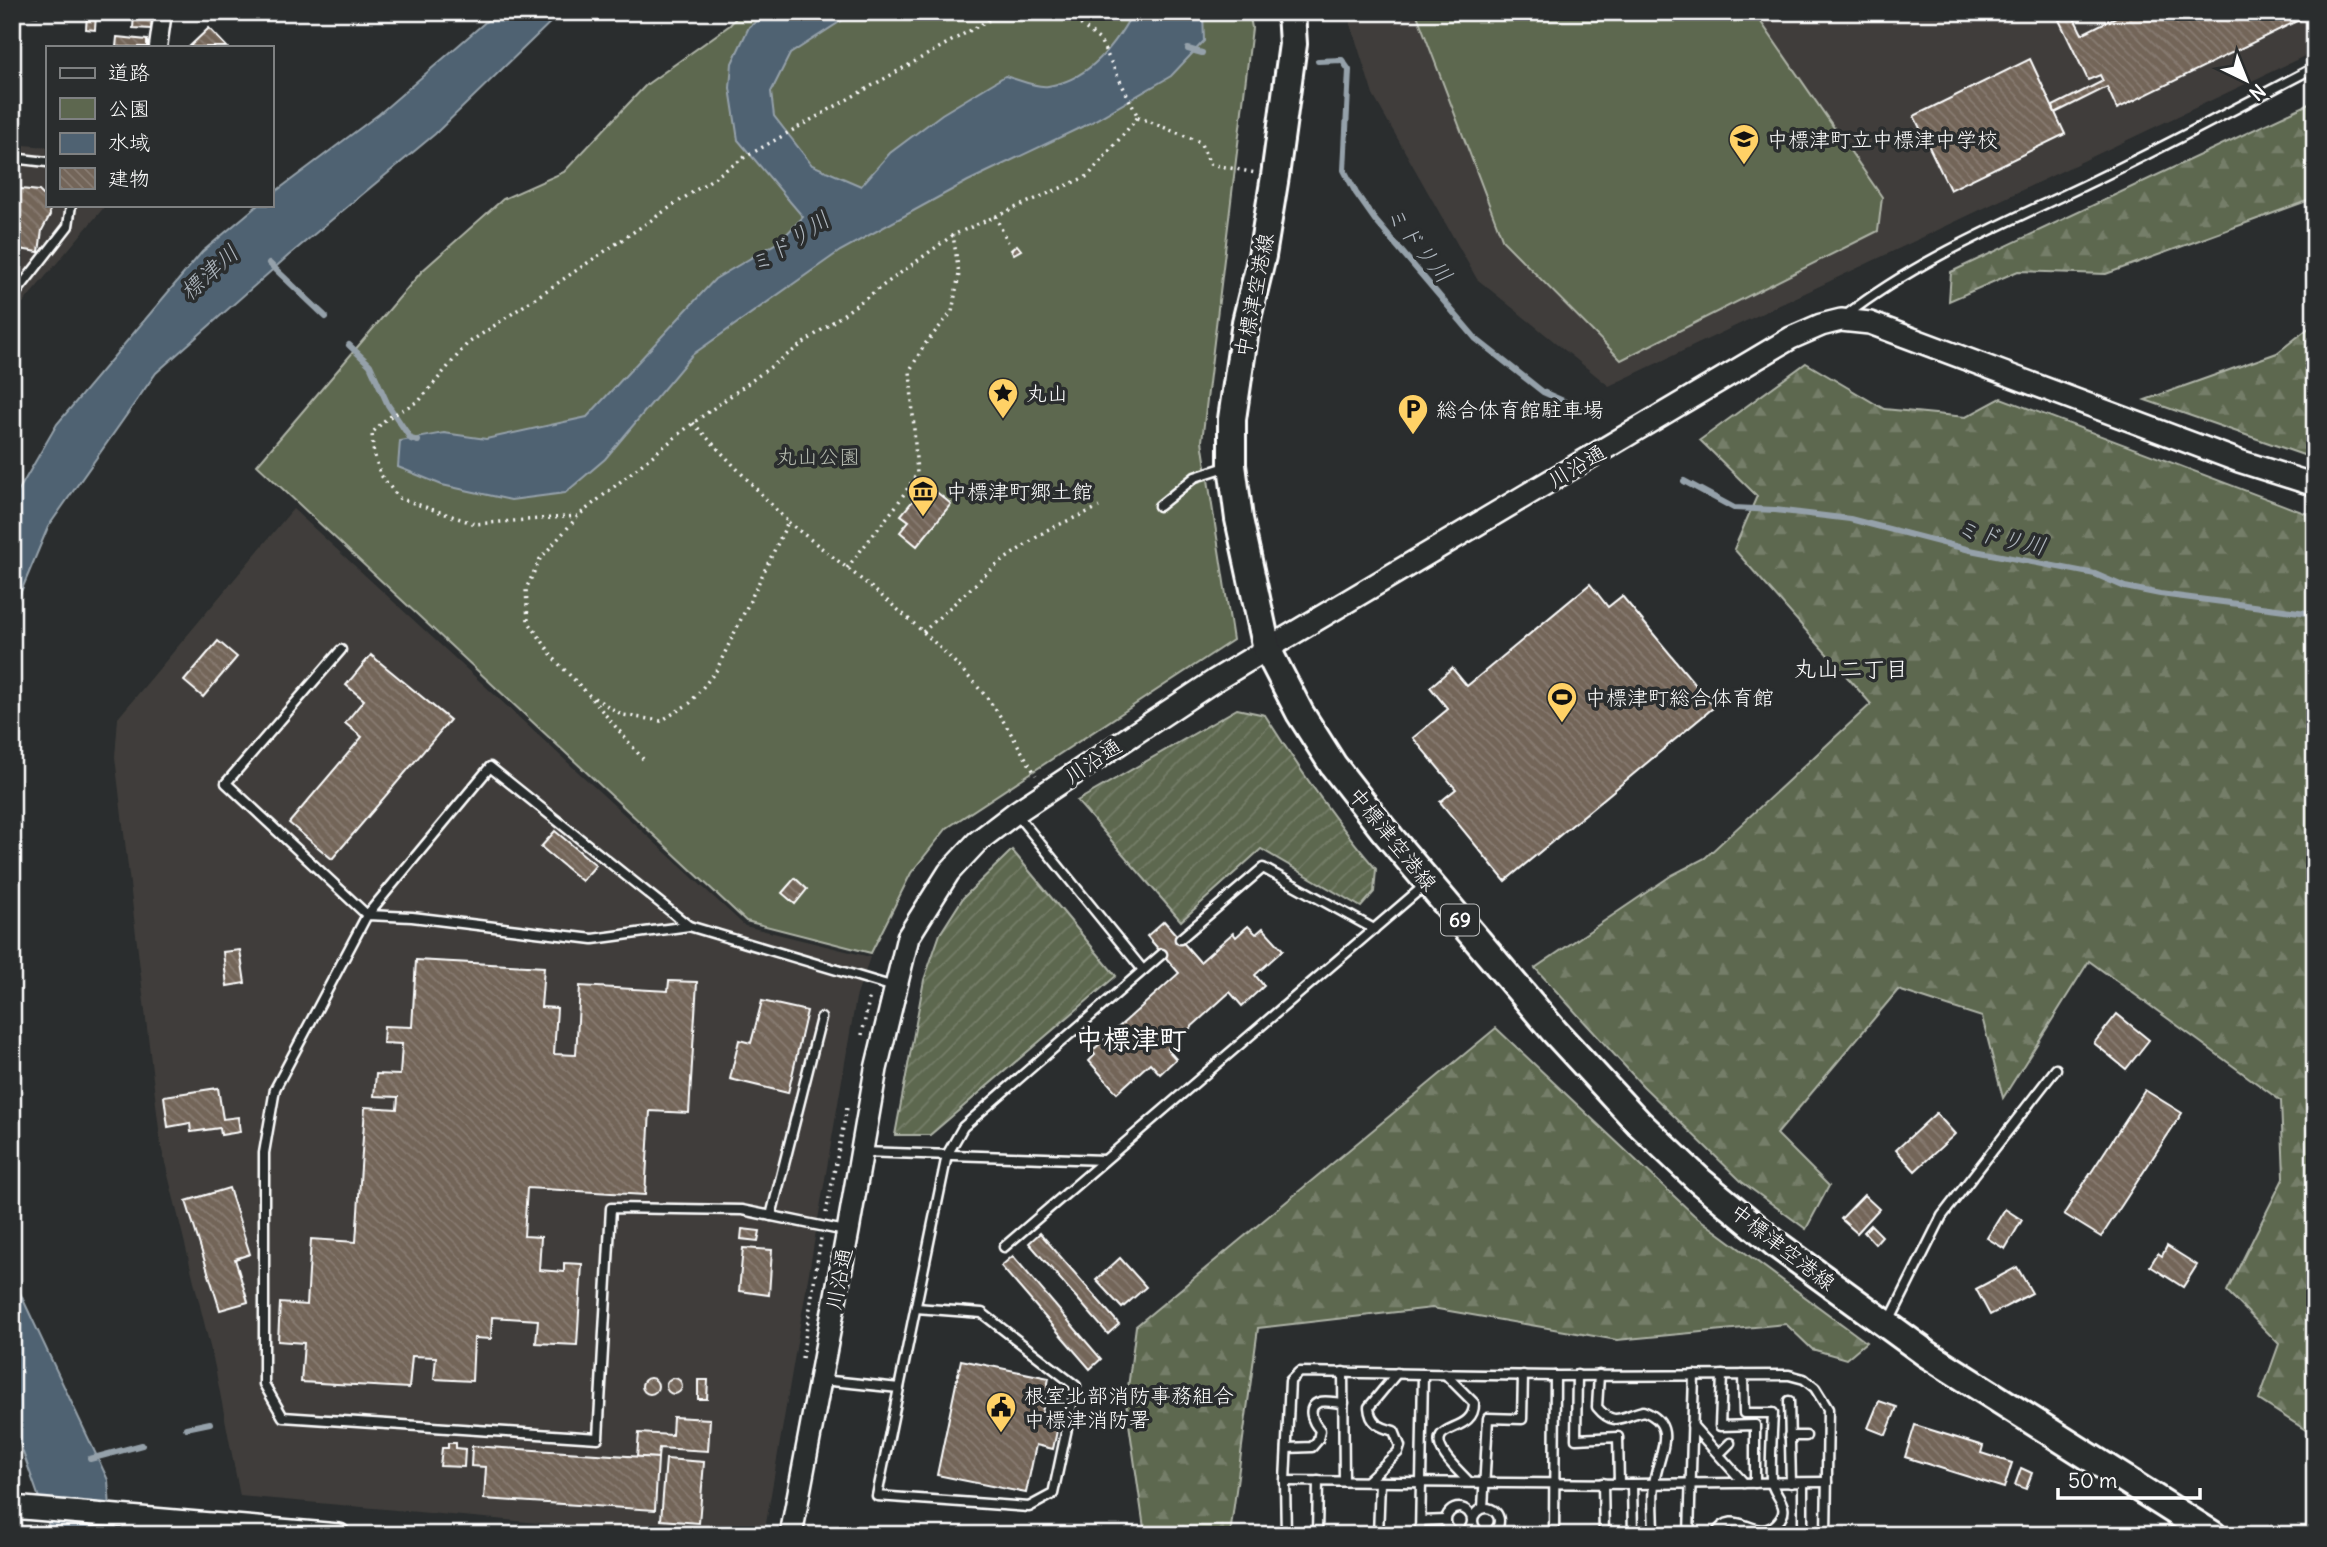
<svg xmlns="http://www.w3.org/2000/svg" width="2327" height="1547" viewBox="0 0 2327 1547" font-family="Delius,'Klee One',sans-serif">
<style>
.built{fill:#403e3b}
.forest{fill:url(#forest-firs);stroke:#aeb3a7;stroke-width:2}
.park{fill:#5d674f;stroke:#aeb3a7;stroke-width:2}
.garden{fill:url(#garden-furrows);stroke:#aeb3a7;stroke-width:2}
.water{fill:#4f6272;stroke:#95a1aa;stroke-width:2}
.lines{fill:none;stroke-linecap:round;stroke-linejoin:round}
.stream{stroke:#95a1aa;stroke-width:6}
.building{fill:url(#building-back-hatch);stroke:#fff;stroke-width:2}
.service-casing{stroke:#fff;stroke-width:13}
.minor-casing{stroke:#fff;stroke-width:21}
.tertiary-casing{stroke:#fff;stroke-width:26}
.primary-casing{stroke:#fff;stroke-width:32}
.path{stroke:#fff;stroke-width:3.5;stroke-dasharray:2 5;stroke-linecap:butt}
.service{stroke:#2a2d2e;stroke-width:8}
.minor{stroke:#2a2d2e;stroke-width:16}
.tertiary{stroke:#2a2d2e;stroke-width:21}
.primary{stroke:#2a2d2e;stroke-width:26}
.labels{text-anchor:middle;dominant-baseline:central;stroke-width:7;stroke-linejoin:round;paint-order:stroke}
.shield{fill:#2a2d2e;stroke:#bfc0c0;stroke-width:2}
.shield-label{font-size:19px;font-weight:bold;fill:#fff}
.poi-label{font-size:21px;fill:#fff;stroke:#2a2d2e;text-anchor:start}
.street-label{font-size:21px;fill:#fff;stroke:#2a2d2e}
.park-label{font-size:21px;fill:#b6bbb0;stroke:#2a2d2e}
.water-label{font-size:23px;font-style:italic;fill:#b0b8c0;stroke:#2a2d2e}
.neighbourhood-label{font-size:23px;fill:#fff;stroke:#2a2d2e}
.district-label{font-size:28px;font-weight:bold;fill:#fff;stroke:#2a2d2e}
</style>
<defs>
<pattern id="forest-firs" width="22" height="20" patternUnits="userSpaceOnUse" patternTransform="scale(1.75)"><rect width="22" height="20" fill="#5d674f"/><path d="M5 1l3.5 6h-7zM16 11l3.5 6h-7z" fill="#757e69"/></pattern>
<pattern id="garden-furrows" width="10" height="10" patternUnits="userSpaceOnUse" patternTransform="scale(1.75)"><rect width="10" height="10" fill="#5d674f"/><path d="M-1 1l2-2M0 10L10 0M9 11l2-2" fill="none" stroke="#757e69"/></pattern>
<pattern id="building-back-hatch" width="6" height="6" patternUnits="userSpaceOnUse" patternTransform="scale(1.75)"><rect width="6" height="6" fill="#736559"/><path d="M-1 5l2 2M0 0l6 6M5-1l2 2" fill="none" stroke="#887c72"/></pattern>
</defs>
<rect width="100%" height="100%" fill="#2a2d2e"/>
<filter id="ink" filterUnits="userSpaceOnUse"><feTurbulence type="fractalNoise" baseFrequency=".0143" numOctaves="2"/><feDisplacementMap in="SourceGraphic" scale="14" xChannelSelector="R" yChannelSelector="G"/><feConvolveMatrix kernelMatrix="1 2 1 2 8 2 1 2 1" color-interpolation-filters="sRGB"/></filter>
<g filter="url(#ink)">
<g class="built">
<path d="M1347,12H2315V51L1609,386L1477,279L1373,95Z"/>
<path d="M12,144L47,147V205H106L12,316Z"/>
<path d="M293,509L745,926L870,957L856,998L764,1535H672L240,1496L215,1367L161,1146L115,757L118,718Z"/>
</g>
<g class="forest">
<path d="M2315,101V198L2106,274L2018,271L1949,301L1951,272Z"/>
<path d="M2315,323V459L2145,400L2277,353Z"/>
<path d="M1806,363L1884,409L1966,417L2001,398L2315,517V1436L2259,1400L2279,1344L2227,1291L2284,1177L2281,1101L2089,961L2003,1098L1982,1017L1898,990L1777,1134L1829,1186L1806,1229L1742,1182L1643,1086L1535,968L1672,875L1705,858L1871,704L1734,549L1757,496L1700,440Z"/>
<path d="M1496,1028L1694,1215L1866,1342L1846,1359L1812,1349L1786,1324L1617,1340L1432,1308L1258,1328L1230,1535H1145L1126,1403L1136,1326Z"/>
</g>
<g class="park">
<path d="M741,12H1249L1252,28L1202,441L1233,640L947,828L911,873L871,953L746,921L257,465L422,271L503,199L564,172L646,85L730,25Z"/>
<path d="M1416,12H1754L1882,197L1878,231L1621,360L1503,241Z"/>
</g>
<g class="garden">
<path d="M1237,709L1265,715C1299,769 1335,821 1376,869L1374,892L1361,907L1261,849L1181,921L1077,801Z"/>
<path d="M1012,850L1116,976L930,1135H895L924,980L940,934L963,898Z"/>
</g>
<g class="water">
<path d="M497,12H561L435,134L288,256L156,373L48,527L12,613V502L57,424L202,252L258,205H271V195L379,114Z"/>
<path d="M769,12H855L790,54L771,92L774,116L812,165L861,186L890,153L942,114L1005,76C1017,79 1036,88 1048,86C1088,80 1115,46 1133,12H1203L1204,41L1171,76L1090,123L968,181L840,251L692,355L605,459L565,493L511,500L442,485L398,467L400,441L444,433L486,439L587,417L715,279L780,241L803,217L738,140L730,88L732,63L749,27Z"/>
<path d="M12,1276L108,1480L112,1535H52L12,1421Z"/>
</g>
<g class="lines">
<g class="stream">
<path d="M1188,49L1202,53"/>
<path d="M1318,61L1342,60L1349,70L1344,170L1356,193L1375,220L1476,339L1543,392L1586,411"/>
<path d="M269,263L326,317"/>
<path d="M349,345L370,365L388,405L411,439L418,441"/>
<path d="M1684,481L1734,508L1775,510L1850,519L1970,550L2095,574L2125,587L2160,594L2315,614"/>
<path d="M186,1428L210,1423"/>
<path d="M90,1459L142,1445"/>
</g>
</g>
<g class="building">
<path d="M12,12H37V16Z"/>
<path d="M2126,12H2298L2301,19L2117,109L2107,87L2055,113L2053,106L2103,81L2100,75L2088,80L2059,20L2072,14L2082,34Z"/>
<path d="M87,14L96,15L95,30L86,29Z"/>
<path d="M134,15L152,16L151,29L133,28Z"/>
<path d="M209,28L227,47H189Z"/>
<path d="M117,37L147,40V47H116Z"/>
<path d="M2030,59L2065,134L1950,190L1914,116Z"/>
<path d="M12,188L39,191L46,198L49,206L50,215L42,230L39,252L12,248Z"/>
<path d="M1017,245L1021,250L1014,254L1011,250Z"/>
<path d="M934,490L951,504L917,546L900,532L909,521L901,515L920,492L928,498Z"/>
<path d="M1590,584L1608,607L1622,596L1714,707L1505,881L1440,802L1456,789L1413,738L1448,709L1430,687L1452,668L1467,686Z"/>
<path d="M218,641L237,657L203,697L184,681Z"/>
<path d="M371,655L450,720L332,859L289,823L362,737L345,723L364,700L346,685Z"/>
<path d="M555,831L596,865L582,881L541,847Z"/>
<path d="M795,878L807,889L795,904L782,893Z"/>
<path d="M1164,921L1200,962L1233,933L1236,937L1248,926L1256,934L1263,928L1283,950L1255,975L1264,986L1242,1006L1230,992L1167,1049L1176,1059L1160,1074L1150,1063L1117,1093L1089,1061L1095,1055L1092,1051L1179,973L1147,936Z"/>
<path d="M240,950L245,983L227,986L223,952Z"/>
<path d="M416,960L544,967L541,1007L557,1008L554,1054L576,1055L580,986L668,991L669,981L697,982L689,1113L650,1111L645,1195L527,1188L524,1236L541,1237L539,1270L564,1272V1263L582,1264L577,1345L536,1343L538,1320L492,1317L491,1339L474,1338L472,1381L434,1379L436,1357L412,1356L409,1388L301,1382L304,1343L278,1341L280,1303L307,1305L311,1239L356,1242L365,1107L397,1109L398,1097L374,1096L376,1074L400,1075L402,1044L383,1043L384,1026L412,1027Z"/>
<path d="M762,1001L807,1011L788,1093L730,1079L739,1040L751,1043Z"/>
<path d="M2117,1014L2149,1040L2126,1069L2094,1043Z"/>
<path d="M218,1088L223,1119L238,1117L240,1132L221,1135L220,1128L191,1132L190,1123L168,1127L164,1096Z"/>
<path d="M2145,1090L2182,1113L2101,1237L2064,1214Z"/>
<path d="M1936,1113L1955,1134L1915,1171L1896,1150Z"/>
<path d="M229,1188L250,1254L235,1259L248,1302L220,1310L186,1201Z"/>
<path d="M1864,1195L1879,1209L1857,1233L1841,1219Z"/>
<path d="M2005,1209L2022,1220L2005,1249L1987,1238Z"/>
<path d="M1871,1225L1882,1236L1875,1244L1864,1232Z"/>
<path d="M742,1229L760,1231L758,1241L741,1239Z"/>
<path d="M1040,1233L1119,1324L1108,1334L1029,1243Z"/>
<path d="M2167,1246L2197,1265L2183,1287L2150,1266L2158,1253L2162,1256Z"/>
<path d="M743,1248L772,1250L769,1295L739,1291Z"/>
<path d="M1013,1256L1101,1359L1090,1369L1001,1266Z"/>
<path d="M1120,1258L1146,1287L1122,1308L1096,1280Z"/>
<path d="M2017,1267L2032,1293L1990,1315L1976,1289Z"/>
<path d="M961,1360L1049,1378L1041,1418L1059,1422L1053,1449L1036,1445L1026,1493L937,1475Z"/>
<circle cx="650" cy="1386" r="8"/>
<circle cx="674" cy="1386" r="8"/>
<path d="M698,1380H708L707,1399H698Z"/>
<path d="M1879,1401L1897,1407L1886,1435L1868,1428Z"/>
<path d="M673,1417L710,1419L708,1451L659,1448L658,1458L637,1457L639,1433L672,1435Z"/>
<path d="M1915,1425L1983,1446L1981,1453L2012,1463L2004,1488L1905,1457Z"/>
<path d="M448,1443H456V1448L465,1449L464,1467L440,1466L442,1448H448Z"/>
<path d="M472,1446L658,1458L655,1510L484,1499L486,1467L471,1466Z"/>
<path d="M666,1459L704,1462L699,1523L661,1520Z"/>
<path d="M2021,1468L2032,1473L2026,1489L2015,1485Z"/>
</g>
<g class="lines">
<g class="service-casing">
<g id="service">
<path d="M12,158L47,162"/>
<path d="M12,298L68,226L71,205"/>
<path d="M1845,316C1918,259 2004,224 2087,184C2164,147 2239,107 2315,67"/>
<path d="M1159,506L1195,477L1229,466"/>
<path d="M341,650L226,783L367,915L490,767L689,926"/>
<path d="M1017,815L1143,970"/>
<path d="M1180,939L1263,868L1374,929"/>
<path d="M862,1152L1104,1160"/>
<path d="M771,1216L821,1018"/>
<path d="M845,1231L742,1210L611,1208L598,1438L283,1417L264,1384V1153L275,1089L367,915L412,917L593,939L689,926L894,987"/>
<path d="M1004,1247L1425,885"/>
<path d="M1890,1320L1942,1216L2056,1069"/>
<path d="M1343,1372L1344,1481"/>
<path d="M1445,1374L1474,1403C1475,1435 1426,1421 1443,1452C1449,1463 1461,1473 1469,1482"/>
<path d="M1577,1375L1576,1439L1618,1437L1619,1483"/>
<path d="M1599,1375L1597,1407C1614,1428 1622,1416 1643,1411C1681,1425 1657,1456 1654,1484C1652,1500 1654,1518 1654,1535"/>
<path d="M1722,1375L1720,1426L1755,1425V1483"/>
<path d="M822,1380L899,1388L947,1155L963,1127L1162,954"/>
<path d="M899,1388L877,1496L1029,1507L1053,1494L1076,1386L982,1313L916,1308"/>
<path d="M1789,1401L1791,1483"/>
<path d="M1692,1425L1744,1483"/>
<path d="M1789,1436H1806"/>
<path d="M1287,1448L1312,1447L1318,1440L1320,1430C1313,1423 1305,1406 1320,1402C1326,1400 1337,1403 1344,1403"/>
<path d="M1719,1454L1730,1443"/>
<path d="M1285,1481L1632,1484L1827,1482"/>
<path d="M1367,1481L1398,1452L1400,1446L1394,1431C1379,1427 1370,1423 1369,1407L1397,1373"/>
<path d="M1603,1483L1604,1535"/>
<path d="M1803,1483V1535"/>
<path d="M1632,1484L1633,1535"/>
<circle cx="1459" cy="1521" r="13"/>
<circle cx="1486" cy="1521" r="13"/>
<path d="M1483,1508L1488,1418L1522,1419L1523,1375"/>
<path d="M1421,1521L1445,1520"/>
<path d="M1286,1535L1285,1481L1290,1381L1299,1372L1555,1376L1789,1375L1804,1379L1815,1388L1828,1409L1826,1535"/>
<path d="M1317,1535L1318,1481"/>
<path d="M1378,1535L1380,1482"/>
<path d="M1420,1535L1423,1374"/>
<path d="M1554,1535L1555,1376"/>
<path d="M1689,1535L1694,1375"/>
<path d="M1715,1535C1735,1503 1755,1545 1777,1523C1794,1506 1772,1496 1771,1479C1770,1458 1772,1435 1773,1413H1744L1743,1375"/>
</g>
</g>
<g class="minor-casing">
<path id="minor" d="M158,47L163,12"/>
</g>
<g class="tertiary-casing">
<g id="tertiary">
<path d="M12,1507L339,1535"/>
<path d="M791,1535L848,1231L876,1069L908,937L949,872L977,842L1015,813L1214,681L1267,649L1791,338L1821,325L1841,320L1870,323L2239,461L2315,485"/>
</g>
</g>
<g class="primary-casing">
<path id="primary" d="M1291,12L1293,44L1275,176L1262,256L1246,322L1232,419V465L1239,519L1267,649L1300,713L1333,765L1383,829L1554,1031L1639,1123L1700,1181L1776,1244L1927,1354L2213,1535"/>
</g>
<g class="path">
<path d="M1138,117L1200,142L1210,164L1256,173"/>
<path d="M995,216L1008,242"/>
<path d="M693,423L788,522L716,671L690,703L661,721L623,715L589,695L556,661L528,621L526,589L540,559L579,515L693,423L953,235L1088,176L1138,117L1100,40L1065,12"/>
<path d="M578,516L475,524L399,498L380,474L373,449L372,433L386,419L420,400L467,344L745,157L1003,12"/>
<path d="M788,522C856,575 926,627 983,693C1003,717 1019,748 1036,775"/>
<path d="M847,568L896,506L917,474L910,370L925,344L952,312L959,274L953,235"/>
<path d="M923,632L995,566L1047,530L1099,507"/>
<path d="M592,699L643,759"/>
<path d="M862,1035L870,994"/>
<path d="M826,1213L847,1108"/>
<path d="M802,1358L821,1238"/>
</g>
<use href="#service" class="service"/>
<use href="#minor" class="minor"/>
<use href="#tertiary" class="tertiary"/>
<use href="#primary" class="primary"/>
</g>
</g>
<defs>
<g id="school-pin" transform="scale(1.575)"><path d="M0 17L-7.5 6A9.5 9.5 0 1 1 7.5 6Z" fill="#ffd166" stroke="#2a2d2e"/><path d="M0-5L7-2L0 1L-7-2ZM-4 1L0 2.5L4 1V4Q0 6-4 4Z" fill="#111"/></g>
<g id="sight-pin" transform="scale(1.575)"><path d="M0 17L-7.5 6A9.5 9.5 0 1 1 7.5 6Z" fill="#ffd166" stroke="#2a2d2e"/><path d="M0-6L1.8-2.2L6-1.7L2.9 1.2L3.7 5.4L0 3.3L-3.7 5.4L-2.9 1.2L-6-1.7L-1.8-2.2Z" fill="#111"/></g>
<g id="parking-pin" transform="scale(1.575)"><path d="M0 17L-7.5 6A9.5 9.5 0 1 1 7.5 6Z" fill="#ffd166" stroke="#2a2d2e"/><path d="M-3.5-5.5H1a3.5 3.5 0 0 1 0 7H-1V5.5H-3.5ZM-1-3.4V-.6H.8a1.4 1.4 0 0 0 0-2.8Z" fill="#111"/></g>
<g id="museum-pin" transform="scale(1.575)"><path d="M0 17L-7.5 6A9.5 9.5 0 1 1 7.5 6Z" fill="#ffd166" stroke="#2a2d2e"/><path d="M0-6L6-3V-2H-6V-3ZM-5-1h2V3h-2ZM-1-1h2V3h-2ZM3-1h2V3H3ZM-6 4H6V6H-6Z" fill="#111"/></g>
<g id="stadium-pin" transform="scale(1.575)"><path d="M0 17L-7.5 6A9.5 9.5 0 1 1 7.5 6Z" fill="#ffd166" stroke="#2a2d2e"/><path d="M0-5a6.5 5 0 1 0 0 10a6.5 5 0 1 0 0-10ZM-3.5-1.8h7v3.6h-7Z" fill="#111"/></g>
<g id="civic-pin" transform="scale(1.575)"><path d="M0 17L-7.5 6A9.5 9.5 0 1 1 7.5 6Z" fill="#ffd166" stroke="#2a2d2e"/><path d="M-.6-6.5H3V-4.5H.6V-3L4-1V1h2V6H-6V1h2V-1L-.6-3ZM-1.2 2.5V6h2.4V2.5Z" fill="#111"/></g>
</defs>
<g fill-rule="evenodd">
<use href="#school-pin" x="1744" y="139"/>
<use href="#sight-pin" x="1003" y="393"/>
<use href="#parking-pin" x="1413" y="409"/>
<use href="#museum-pin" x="923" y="491"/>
<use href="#stadium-pin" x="1562" y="697"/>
<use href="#civic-pin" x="1001" y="1407"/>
</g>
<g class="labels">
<rect class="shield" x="1441" y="904.5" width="38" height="31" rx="5"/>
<g class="shield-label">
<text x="1460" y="920">69</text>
</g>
<g class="poi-label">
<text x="1767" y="139">中標津町立中標津中学校</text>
<text x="1026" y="393">丸山</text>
<text x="1436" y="409">総合体育館駐車場</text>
<text x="946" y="491">中標津町郷土館</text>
<text x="1585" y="697">中標津町総合体育館</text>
<text x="1024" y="1395">根室北部消防事務組合<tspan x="1024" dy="24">中標津消防署</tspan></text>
</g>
<g class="street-label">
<text transform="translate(1254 295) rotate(-79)">中標津空港線</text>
<text transform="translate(1577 466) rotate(-31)">川沿通</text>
<text transform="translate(1093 761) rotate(-34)">川沿通</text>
<text transform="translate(1393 839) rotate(51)">中標津空港線</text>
<text transform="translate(1783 1247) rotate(38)">中標津空港線</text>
<text transform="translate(839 1279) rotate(-79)">川沿通</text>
</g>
<g class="park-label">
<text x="818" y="456">丸山公園</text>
</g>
<g class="water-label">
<text transform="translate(789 242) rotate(-34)">ミドリ川</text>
<text transform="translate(1419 244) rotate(51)">ミドリ川</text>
<text transform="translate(209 272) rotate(-42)">標津川</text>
<text transform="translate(2001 537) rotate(12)">ミドリ川</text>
</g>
<g class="neighbourhood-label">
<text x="1851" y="668">丸山二丁目</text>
</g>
<g class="district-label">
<text x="1131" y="1039">中標津町</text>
</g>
</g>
<rect width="2327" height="1547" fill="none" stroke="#2a2d2e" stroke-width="42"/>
<rect x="21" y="21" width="2285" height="1505" fill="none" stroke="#fff" stroke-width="2.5" filter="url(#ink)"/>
<rect x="46" y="46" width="228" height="161" fill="#2a2d2e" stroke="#7f8182" stroke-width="2"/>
<rect x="60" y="68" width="35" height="10" fill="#2a2d2e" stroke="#7f8182" stroke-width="2"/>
<text x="108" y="80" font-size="21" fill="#ffffff">道路</text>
<rect x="60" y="98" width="35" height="21" fill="#5d674f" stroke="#7f8182" stroke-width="2"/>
<text x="108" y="116" font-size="21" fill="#ffffff">公園</text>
<rect x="60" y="133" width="35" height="21" fill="#4f6272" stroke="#7f8182" stroke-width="2"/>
<text x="108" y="150" font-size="21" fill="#ffffff">水域</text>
<rect x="60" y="168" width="35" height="21" fill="url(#building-back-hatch)" stroke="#7f8182" stroke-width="2"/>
<text x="108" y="186" font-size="21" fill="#ffffff">建物</text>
<g transform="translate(2246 80) rotate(137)" stroke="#2a2d2e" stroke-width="5" paint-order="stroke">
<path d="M0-5L12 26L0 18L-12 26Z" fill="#ffffff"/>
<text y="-10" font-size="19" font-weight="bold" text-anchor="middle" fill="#ffffff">N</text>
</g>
<path d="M2058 1488v10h142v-10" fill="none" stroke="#ffffff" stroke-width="3.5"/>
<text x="2068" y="1488" font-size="21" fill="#ffffff" stroke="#2a2d2e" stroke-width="5" paint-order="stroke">50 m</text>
</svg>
